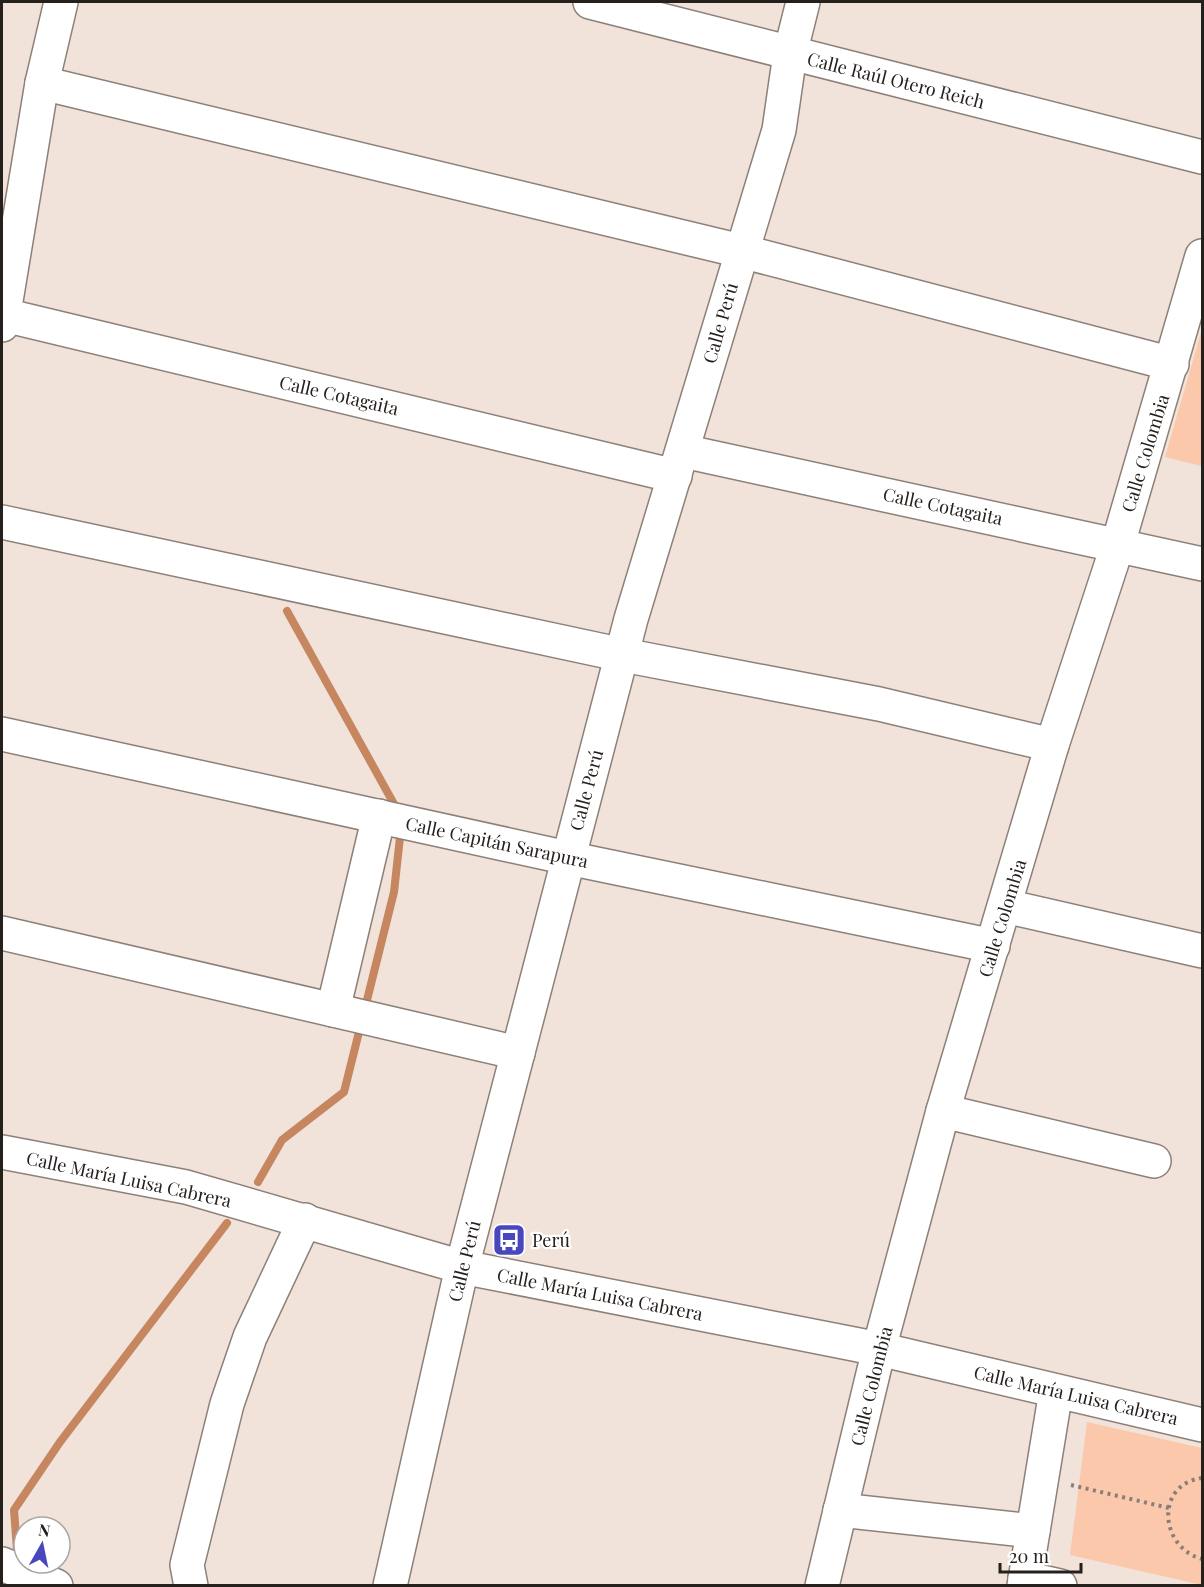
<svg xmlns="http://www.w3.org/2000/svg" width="1204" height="1587" viewBox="0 0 1204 1587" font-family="'Playfair Display',serif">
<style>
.green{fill:#fbc8ab}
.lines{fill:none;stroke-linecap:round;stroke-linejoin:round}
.stream{stroke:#c6865f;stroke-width:8}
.street-casing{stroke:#8d8078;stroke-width:36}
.secondary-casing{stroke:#8d8078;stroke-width:36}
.path{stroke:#897f7a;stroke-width:4;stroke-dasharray:3 4.5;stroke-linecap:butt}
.street{stroke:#fff;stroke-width:33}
.secondary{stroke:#fff;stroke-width:33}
.labels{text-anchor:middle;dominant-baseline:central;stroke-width:4.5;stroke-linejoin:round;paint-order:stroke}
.street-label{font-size:18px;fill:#26201d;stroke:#fff}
.poi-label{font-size:18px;fill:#26201d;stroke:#fff;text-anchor:start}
</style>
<rect width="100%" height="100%" fill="#f1e2da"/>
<g class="green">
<path d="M1202,329V466L1165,457Z"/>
<path d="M1087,1422L1202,1448V1585L1070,1555Z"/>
</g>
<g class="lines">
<g class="stream">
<path d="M287,611L399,813"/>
<path d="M364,1012L394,892L401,828"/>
<path d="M258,1182L282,1140L344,1092L361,1024"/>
<path d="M18,1563L14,1510L60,1442L227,1223"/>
</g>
<g class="street-casing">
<g id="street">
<path d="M590,2L1202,157"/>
<path d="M42,83L741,251L1172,364"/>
<path d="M4,315L675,476"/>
<path d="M2,325L42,83L61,2"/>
<path d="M683,451L1202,564"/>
<path d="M2,522L623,655L879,704L1052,745"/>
<path d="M2,734L568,858L993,946"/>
<path d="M1005,906L1202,951"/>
<path d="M2,933L518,1053"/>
<path d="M333,1010L379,816"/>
<path d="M943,1111L1154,1161"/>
<path d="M840,1510L1033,1531"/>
<path d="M2,1564L56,1586"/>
<path d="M1025,1578L1060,1586"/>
<path d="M191,1586L187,1565L227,1404L250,1337L305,1220"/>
<path d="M390,1586L462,1267"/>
<path d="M822,1586L879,1349L943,1111L1052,745L1118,544L1202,256"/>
<path d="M1024,1586L1056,1391"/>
</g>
</g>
<g class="secondary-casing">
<g id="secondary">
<path d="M2,1152L186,1187L462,1267L879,1349L1202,1425"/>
<path d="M462,1267L631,619L779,130L790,54L803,2"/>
</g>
</g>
<g class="path">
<path d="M1202,1478C1155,1484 1159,1547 1202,1559"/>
<path d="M1071,1485L1169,1508"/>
</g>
<use href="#street" class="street"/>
<use href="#secondary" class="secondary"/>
</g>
<defs>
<g id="bus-square" transform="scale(1.725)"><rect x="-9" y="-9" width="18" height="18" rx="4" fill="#4947bd" stroke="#fff"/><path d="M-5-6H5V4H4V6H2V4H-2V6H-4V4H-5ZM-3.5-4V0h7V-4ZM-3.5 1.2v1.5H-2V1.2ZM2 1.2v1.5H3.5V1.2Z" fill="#fff"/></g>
</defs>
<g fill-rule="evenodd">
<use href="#bus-square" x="509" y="1240"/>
</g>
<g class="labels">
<g class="street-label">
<text transform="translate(896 80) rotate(14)">Calle Raúl Otero Reich</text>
<text transform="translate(720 323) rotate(-74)">Calle Perú</text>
<text transform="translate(339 395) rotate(13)">Calle Cotagaita</text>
<text transform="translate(1145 453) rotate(-73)">Calle Colombia</text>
<text transform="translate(943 506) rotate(12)">Calle Cotagaita</text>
<text transform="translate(586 790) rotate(-75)">Calle Perú</text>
<text transform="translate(497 842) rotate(12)">Calle Capitán Sarapura</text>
<text transform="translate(1002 918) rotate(-73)">Calle Colombia</text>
<text transform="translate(129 1179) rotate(12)">Calle María Luisa Cabrera</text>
<text transform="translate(464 1261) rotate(-76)">Calle Perú</text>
<text transform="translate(600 1294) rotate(11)">Calle María Luisa Cabrera</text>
<text transform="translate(871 1386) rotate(-76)">Calle Colombia</text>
<text transform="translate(1076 1395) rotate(13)">Calle María Luisa Cabrera</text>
</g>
<g class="poi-label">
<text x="532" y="1240">Perú</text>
</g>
</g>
<rect width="1204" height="1587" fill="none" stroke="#26201d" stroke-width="6"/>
<g transform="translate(42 1545) rotate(9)"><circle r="28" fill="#ffffff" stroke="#a8a6a5" stroke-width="1.5"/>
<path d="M0-4.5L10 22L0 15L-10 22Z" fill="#4947bd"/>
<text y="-9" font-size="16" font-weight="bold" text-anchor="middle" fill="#26201d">N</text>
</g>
<path d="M1000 1563v9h81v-9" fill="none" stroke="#26201d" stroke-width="3"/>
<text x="1009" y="1563" font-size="18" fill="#26201d" stroke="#ffffff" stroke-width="4.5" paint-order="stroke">20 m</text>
</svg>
